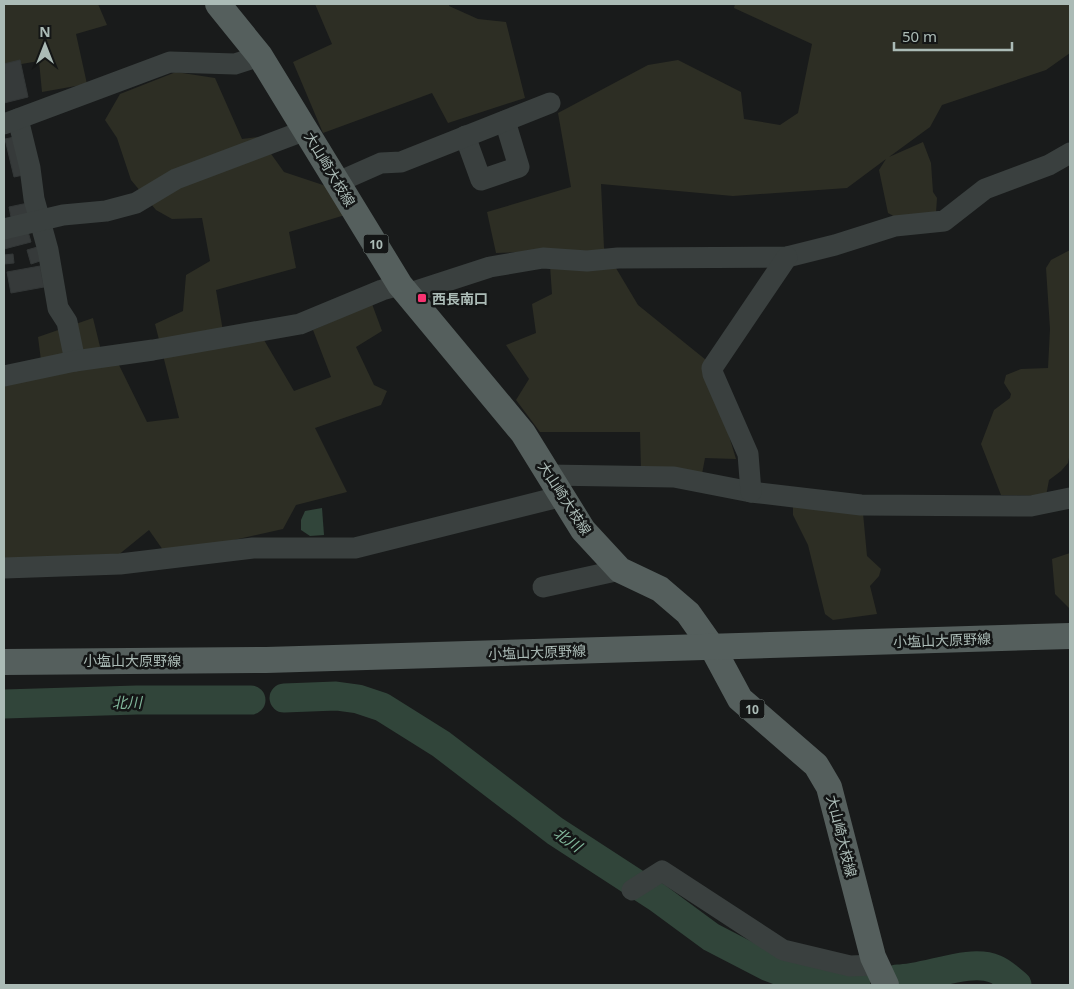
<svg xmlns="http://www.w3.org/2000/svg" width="1074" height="989" viewBox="0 0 1074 989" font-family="'Noto Sans','Noto Sans JP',sans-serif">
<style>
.green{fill:#2d2e24}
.water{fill:#31453a}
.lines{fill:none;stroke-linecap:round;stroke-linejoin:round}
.river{stroke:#31453a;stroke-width:29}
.building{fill:#363a3a;stroke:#333737}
.minor{stroke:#3a403f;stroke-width:21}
.major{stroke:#555f5d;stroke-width:26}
.poi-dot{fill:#f83371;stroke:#141616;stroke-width:2}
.labels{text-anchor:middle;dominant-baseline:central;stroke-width:5;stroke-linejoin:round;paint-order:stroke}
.shield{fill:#141616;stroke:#7e8a86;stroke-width:1}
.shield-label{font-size:12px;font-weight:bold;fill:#abbbb6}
.street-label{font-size:14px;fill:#abbbb6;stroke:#141616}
.poi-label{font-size:14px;font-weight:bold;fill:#abbbb6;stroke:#141616;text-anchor:start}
.water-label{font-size:15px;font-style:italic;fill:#81b79b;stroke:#141616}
</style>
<rect width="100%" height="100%" fill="#191b1b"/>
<g class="green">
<path d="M4,4H98L107,25L76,34L87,84L42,92L39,61L4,67Z"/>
<path d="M315,4H449V6L478,19L506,22L525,98L448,123L432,93L323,133L293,62L332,44Z"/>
<path d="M735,4H1070V53L1046,70L942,105L930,127L889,157L923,142L931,163L933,192L937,198L936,213L903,221L888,213L879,170L886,159L847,188L733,196L601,184L604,248L638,305L706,360L736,459L705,458L702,474L641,470L640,432H540L516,400L529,379L506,345L536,333L532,304L552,294L549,251L496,253L487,212L571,187L558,113L648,65L678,60L741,92L744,119L780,125L798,113L812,44L734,8Z"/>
<path d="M176,72L215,78L242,139L259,137L284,172L329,187L345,215L289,232L296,268L216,290L225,343L264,340L294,391L331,377L313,330L372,304L382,331L356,347L374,385L387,391L381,405L315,428L347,492L296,505L283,529L203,547L163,550L149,530L117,556L4,559V384L43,376L38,337L93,318L104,363L117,361L147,422L179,418L155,324L183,311L186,275L210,261L202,218L172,219L156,210L131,180L117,138L105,120L120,94Z"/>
<path d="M1070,250L1069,458L1068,463L1061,471L1049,480L1046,496L1001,495L981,444L994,410L1010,398L1011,394L1004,383L1006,375L1021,369L1048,368L1050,329L1046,268L1051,260Z"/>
<path d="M793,504L863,513L867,556L881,569L879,576L870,586L877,614L833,620L825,614L808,545L793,515Z"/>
<path d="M1070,553V607L1069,608L1055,594L1052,559Z"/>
</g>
<path class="water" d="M322,508L324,535L310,536L301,530V520L305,511Z"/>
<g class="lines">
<g class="river">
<path d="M284,698L336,696L358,699L382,707L441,744L555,831L658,898L711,937L769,967L790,975L824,979L856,981"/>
<path d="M4,704L137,700H251"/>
<path d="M897,979C926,979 969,958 995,969C1003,972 1011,980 1017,985"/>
</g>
</g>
<g class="building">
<path d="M20,60L28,97L4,103V74H5L4,64Z"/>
<path d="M19,136L28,174L14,177L5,139Z"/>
<path d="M28,203L31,218L12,222L9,207Z"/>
<path d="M27,228L31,242L4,249V234Z"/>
<path d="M41,246L46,259L31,264L27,250Z"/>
<path d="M13,254L14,263L4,264V255Z"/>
<path d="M40,266L44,287L11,293L7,272Z"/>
</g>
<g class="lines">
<g class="minor">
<path d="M18,119L30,168L34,199L48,250L58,308L67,322L75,361"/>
<path d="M4,124L170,62L235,64L260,56"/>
<path d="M465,136L481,180L519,167L505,121"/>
<path d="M338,182L381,163L401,162L550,103"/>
<path d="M4,229L63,215L106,211L136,203L176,179L306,130"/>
<path d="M407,294L490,267L543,258L587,261L618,258L787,257L835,245L895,226L944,221L985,189L1049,165L1070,153"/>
<path d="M4,376L75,361L153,350L300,324L382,290L400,285"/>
<path d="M548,475L674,477L751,492L861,505L1031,506L1070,498"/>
<path d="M751,492L748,454L713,374L712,368L787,257"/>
<path d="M4,568L120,564L253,548H355L563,496"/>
<path d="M543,587L620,570"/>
<path d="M632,890L662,871L783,950L850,966L876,965"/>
</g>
<g class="major">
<path d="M218,4L260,56L400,285L523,433L583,530L620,570L660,589L688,613L712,647L740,699L816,765L829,787L873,957L886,985"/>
<path d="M4,662L266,660L1070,636"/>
</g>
</g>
<rect class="poi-dot" x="417" y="293" width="10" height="10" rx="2.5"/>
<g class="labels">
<g class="shield">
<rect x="363.5" y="234.5" width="25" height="19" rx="4"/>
<rect x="739.5" y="699.5" width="25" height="19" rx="4"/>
</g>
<g class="shield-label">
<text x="376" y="244">10</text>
<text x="752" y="709">10</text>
</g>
<g class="street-label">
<text transform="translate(330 169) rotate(59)">大山崎大枝線</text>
<text transform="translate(565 498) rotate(57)">大山崎大枝線</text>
<text transform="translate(942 640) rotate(-2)">小塩山大原野線</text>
<text transform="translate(537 652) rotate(-2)">小塩山大原野線</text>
<text x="132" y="660">小塩山大原野線</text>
<text transform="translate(842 836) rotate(76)">大山崎大枝線</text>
</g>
<g class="poi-label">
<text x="432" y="298">西長南口</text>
</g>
<g class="water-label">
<text transform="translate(127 702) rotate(-1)">北川</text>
<text transform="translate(568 839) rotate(35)">北川</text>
</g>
</g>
<rect width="1074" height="989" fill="none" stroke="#abbbb6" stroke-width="10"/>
<g transform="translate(45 45)" stroke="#141616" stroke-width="4" paint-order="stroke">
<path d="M0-4L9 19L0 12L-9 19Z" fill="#abbbb6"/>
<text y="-8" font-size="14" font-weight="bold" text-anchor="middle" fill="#abbbb6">N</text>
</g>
<path d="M894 42v8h118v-8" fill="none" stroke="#abbbb6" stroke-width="2.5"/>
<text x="902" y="42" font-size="15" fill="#abbbb6" stroke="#141616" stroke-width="4" paint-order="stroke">50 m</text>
</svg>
